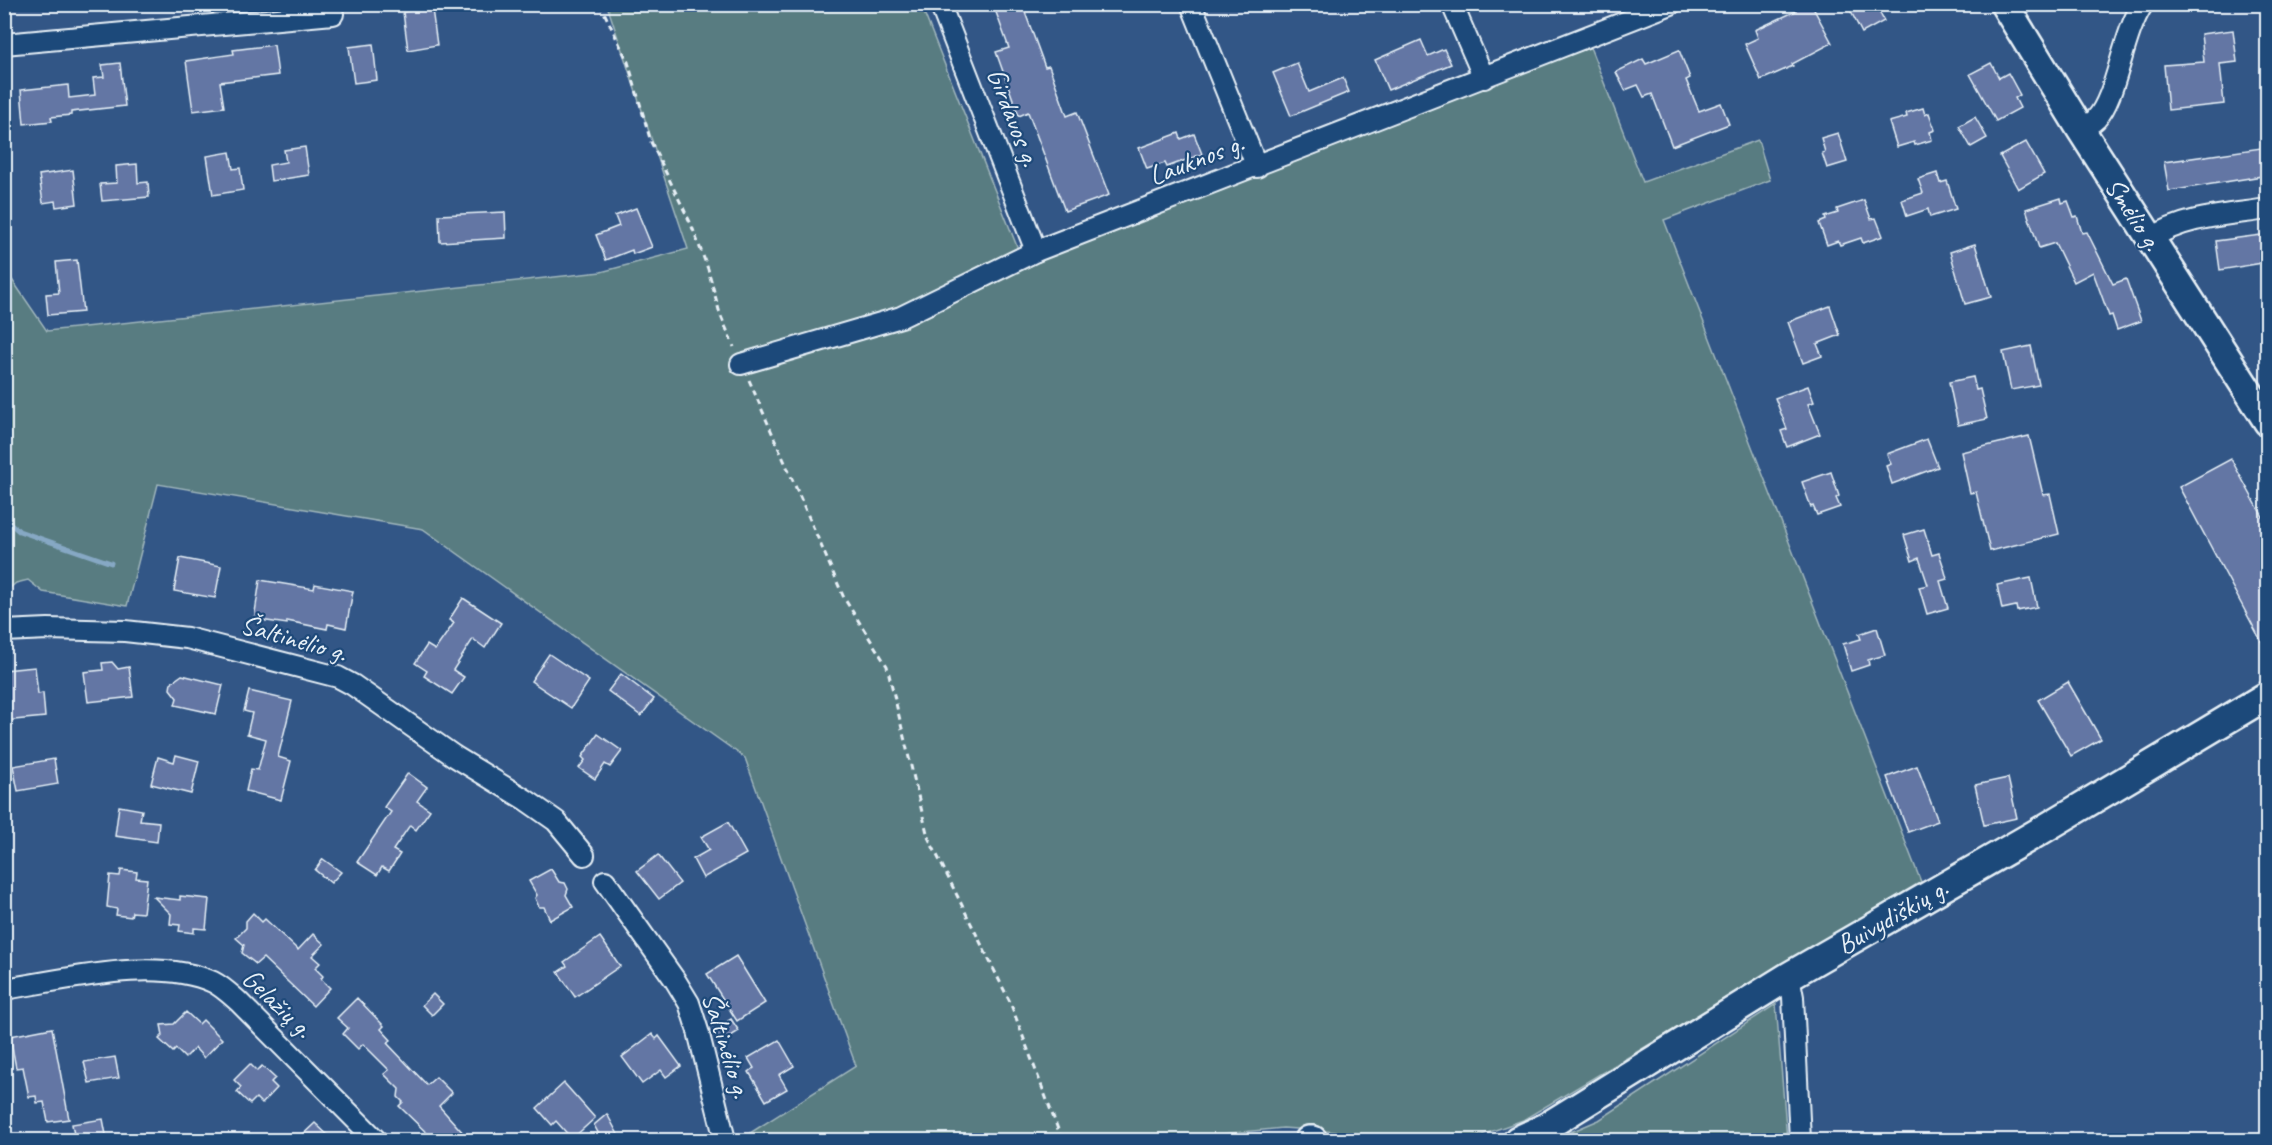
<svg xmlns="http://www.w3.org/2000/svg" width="2272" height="1145" viewBox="0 0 2272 1145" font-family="Caveat,sans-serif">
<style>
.green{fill:#587c81;stroke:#a0b6bc;stroke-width:1.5}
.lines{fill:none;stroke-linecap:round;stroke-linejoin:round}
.stream{stroke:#86a8c4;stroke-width:5}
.building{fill:#6376a4;stroke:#e8f1f8;stroke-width:1.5}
.street-casing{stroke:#e8f1f8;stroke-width:24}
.secondary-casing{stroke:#e8f1f8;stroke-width:32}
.path{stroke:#e8f1f8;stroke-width:3;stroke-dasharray:6 4.5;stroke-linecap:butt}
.street{stroke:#1f4a7a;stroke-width:20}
.secondary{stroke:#1f4a7a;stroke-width:27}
.labels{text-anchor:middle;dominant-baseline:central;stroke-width:4.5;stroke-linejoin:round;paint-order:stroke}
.street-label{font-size:28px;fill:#e8f1f8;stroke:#1f4a7a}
</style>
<rect width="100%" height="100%" fill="#325686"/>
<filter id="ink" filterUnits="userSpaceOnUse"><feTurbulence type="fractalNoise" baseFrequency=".0167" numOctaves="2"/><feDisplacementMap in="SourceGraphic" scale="12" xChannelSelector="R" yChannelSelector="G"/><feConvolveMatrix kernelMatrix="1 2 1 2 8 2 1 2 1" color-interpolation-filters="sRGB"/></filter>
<g filter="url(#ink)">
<g class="green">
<path d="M607,5H921L1024,264L1590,47L1643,182L1758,140L1770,180L1664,220L1921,882L1523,1120L1476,1137H1408L1283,1128L1189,1137L1168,1140H739L856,1066L745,758L423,529L158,484L127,606L43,592L28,580L16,583L5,592L4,268L47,331L601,272L688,249Z"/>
<path d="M1776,1004L1787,1140H1552L1599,1120Z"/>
</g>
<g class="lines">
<path class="stream" d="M4,518L19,531L111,563"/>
</g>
<g class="building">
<path d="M408,4H428V9H432L437,45L408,50L403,12L409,11Z"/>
<path d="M993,4H1022L1045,67L1049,66L1067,116L1077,112L1109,195L1065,211L1028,112L1019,116L996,52L1009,48Z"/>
<path d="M1792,4H1811L1832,43L1792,64L1793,66L1761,80L1745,44L1758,38L1755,30L1796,11Z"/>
<path d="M1847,4H1875L1884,21L1862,33Z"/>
<path d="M2233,30L2237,62L2220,64L2224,104L2168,110L2164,65L2204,62L2201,34Z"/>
<path d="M1421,40L1428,56L1444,49L1451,64L1388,90L1375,60Z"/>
<path d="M373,44L377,80L354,83L349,47Z"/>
<path d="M274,45L278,75L220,82L224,107L193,111L186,61L234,54L233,50Z"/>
<path d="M1679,50L1690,78L1686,80L1699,111L1721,103L1729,124L1672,146L1652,94L1644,97L1638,85L1625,90L1616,72L1643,59L1646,64Z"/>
<path d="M120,63L125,106L71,112V115L51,117L52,121L24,124L21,90L68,85L69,98L95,95L93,78L104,77L102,65Z"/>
<path d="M1297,63L1309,92L1343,78L1349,92L1291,116L1273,73Z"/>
<path d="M1991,63L1999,78L2008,73L2020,95L2015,98L2020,108L1996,121L1970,74Z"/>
<path d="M1923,108L1925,115L1929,113L1935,130L1930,132L1932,140L1915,145L1914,142L1897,147L1889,122L1907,117L1906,113Z"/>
<path d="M1975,117L1987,138L1971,147L1959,126Z"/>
<path d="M1179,133L1181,139L1194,134L1202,154L1167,167L1165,163L1147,169L1139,148Z"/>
<path d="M1838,133L1847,162L1827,168L1822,153L1825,152L1821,138Z"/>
<path d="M2026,142L2044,174L2018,189L2000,156Z"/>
<path d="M305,147L309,175L271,181L269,165L286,162L284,150Z"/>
<path d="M2268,147V175L2169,191L2164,162Z"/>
<path d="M230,152L233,169L240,168L243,190L213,195L207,156Z"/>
<path d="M137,164L138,183L148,182L149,197L102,201L100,184L117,183L116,166Z"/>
<path d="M73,170L77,204L56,207L55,201L43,203L39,175Z"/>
<path d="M1937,173L1940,183L1947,181L1956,209L1930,217L1928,209L1907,216L1902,200L1923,193L1918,179Z"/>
<path d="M2061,198L2062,203L2068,201L2074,217L2077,216L2082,233L2087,232L2113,284L2126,279L2141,321L2117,330L2112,315L2109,316L2093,272L2074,282L2055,243L2039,248L2026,209Z"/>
<path d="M1864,200L1871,219L1876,218L1883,236L1863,243L1861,238L1840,245L1838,241L1827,245L1819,223L1826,220L1825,217L1838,213L1837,209Z"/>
<path d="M636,208L652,247L633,254L632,250L606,260L596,235L619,226L615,216Z"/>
<path d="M505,212L506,238L440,242L439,215Z"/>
<path d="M2268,234V262L2220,270L2216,241Z"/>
<path d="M1975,244L1991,297L1965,304L1950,252Z"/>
<path d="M77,260L83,312L48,315L46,294L59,293L56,262Z"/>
<path d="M1830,306L1840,335L1817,344L1822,356L1803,363L1788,322Z"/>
<path d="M2031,346L2039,385L2011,390L2003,352Z"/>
<path d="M1973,377L1976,390L1980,389L1987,419L1958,425L1949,382Z"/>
<path d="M1808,386L1814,402L1808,404L1820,434L1787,447L1781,431L1787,429L1775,398Z"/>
<path d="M2029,436L2043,495L2050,494L2059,534L1990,551L1976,492L1970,493L1961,452Z"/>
<path d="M1927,439L1938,467L1892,484L1886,466L1891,464L1887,454Z"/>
<path d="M2231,459L2268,526V654L2179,487Z"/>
<path d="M1831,472L1839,496L1836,498L1840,507L1817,515L1813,506L1811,507L1802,482Z"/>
<path d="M1924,529L1932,555L1939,553L1944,568L1947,579L1940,581L1948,608L1927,614L1919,587L1928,585L1919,558L1912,561L1904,535Z"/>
<path d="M180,558L221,566L215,598L174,591Z"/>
<path d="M2031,578L2037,607L2017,611L2016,606L2002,609L1997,585Z"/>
<path d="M260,580L314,589L315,584L353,591L346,628L328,624L327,629L287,621V624L254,619Z"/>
<path d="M463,598L501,623L485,648L473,639L453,670L464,677L452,694L424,676L427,671L415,663L427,645L435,650L454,623L449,620Z"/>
<path d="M1877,628L1885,655L1868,660L1869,665L1851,671L1843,644L1861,639L1859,634Z"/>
<path d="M549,654L589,681L571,708L531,681Z"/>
<path d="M112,662L118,669L129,667L133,697L88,702L84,672L103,670L102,663Z"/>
<path d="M35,667L38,694L43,693L45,717L4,721V670Z"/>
<path d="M621,674L654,699L641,716L608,691Z"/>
<path d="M182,675L223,685L216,714L175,705L177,698L170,689L171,683Z"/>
<path d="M2068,682L2101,739L2071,756L2038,700Z"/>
<path d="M249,691L292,701L278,757L291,761L281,800L246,791L251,769L258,770L266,739L247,734L252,713L244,711Z"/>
<path d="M598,734L622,751L610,767L605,764L595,779L579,768L585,760L582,757Z"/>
<path d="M176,755L199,761L191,794L151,784L158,757L174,762Z"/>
<path d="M54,759L58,784L18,791L13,766Z"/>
<path d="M1917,766L1938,821L1908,832L1887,777Z"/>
<path d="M408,773L427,787L417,801L430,810L416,830L410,825L393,850L400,854L389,871L382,867L377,875L357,862L391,812L384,807Z"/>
<path d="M2008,778L2017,818L1984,825L1975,785Z"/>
<path d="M119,806L142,810L140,820L159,822L157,842L115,836Z"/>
<path d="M728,822L746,854L703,878L693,859L709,850L701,837Z"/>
<path d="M658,855L680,883L659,899L637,871Z"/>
<path d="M323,859L341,872L331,883L315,870Z"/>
<path d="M551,869L559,882L565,883L568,889L566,895L573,907L550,920L544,907H539L535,898L537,895L529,881Z"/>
<path d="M121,870L137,872L136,878L147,879L143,913L132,912L131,917L116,915L117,909L107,907L110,875L120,876Z"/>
<path d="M180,896L209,899L206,929L194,928V933L179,931L180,925L170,924L171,914L154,897L180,900Z"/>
<path d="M253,913L262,922L265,919L298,950L313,934L324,944L312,956L320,963L315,968L323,976L321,979L330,988L313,1006L263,958L256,964L242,953L244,945L236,938L246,928V921Z"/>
<path d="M600,937L620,966L575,997L558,972L567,966L564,962Z"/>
<path d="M736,956L765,1003L737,1021L707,974Z"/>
<path d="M433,994L443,1004L432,1015L422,1005Z"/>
<path d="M357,998L384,1026L381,1029L391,1040L387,1043L427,1085L436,1077L452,1093L439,1106L464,1134L456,1140H434L399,1106L403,1102L398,1097L399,1089L384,1074L389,1070L363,1044L358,1049L343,1034L348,1028L337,1018Z"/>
<path d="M186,1012L199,1024L203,1020L222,1039L204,1058L195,1048L185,1058L176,1049L173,1052L159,1039L163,1035L161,1025L174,1024Z"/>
<path d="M731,1019L739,1031L721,1042L714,1030Z"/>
<path d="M52,1028L69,1119L48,1122L44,1102L37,1103L36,1096L29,1097L23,1067L16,1068L10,1036Z"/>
<path d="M652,1034L656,1039L659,1036L681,1066L666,1077L661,1070L642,1084L622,1057Z"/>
<path d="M779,1040L794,1066L779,1075L787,1089L766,1101L749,1072L754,1068L748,1058Z"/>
<path d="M115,1057L119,1078L89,1083L84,1062Z"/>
<path d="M250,1064L257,1071L262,1066L275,1078L271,1082L277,1088L262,1104L256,1098L250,1104L237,1092L241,1087L234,1080Z"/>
<path d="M564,1083L595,1118L572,1139L556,1121L552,1125L537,1108Z"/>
<path d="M607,1114L621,1140H602L594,1125Z"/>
<path d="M103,1119L107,1140H75L72,1124Z"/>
<path d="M315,1123L333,1140H297Z"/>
</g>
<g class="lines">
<g class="street-casing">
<g id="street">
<path d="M940,4L1036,251"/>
<path d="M1191,4L1257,167"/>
<path d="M1452,4L1484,78"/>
<path d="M4,44L333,14"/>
<path d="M2081,130C2086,126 2092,123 2096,119C2117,97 2122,35 2143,4"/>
<path d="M2150,239C2184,216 2228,215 2268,209"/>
<path d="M741,364L901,317L1036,251L1671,4"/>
<path d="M4,631L48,629L125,631L187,638L338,677L353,685L454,756L526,800L556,821L584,855"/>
<path d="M605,881L675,980L689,1003L698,1031L725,1140"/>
<path d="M1789,976L1793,997L1800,1140"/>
<path d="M4,989C66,980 155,956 213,982C223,987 231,995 239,1002L376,1140"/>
</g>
</g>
<g class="secondary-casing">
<g id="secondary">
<path d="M2004,4L2081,130L2268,422"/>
<path d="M1309,1140H1313"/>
<path d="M1518,1140L1546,1127L1789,976L2037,833L2268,695"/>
</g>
</g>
<g class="path">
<path d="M600,4L628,62L651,142L691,224L708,269L720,314L734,347"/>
<path d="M749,380L844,598L887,666L928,837L1010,1002L1062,1140"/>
</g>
<use href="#street" class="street"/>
<use href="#secondary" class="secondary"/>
</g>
</g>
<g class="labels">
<g class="street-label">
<text transform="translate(1014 117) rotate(69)">Girdavos g.</text>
<text transform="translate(1196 159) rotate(-21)">Lauknos g.</text>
<text transform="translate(2134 214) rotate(57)">Smėlio g.</text>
<text transform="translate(294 638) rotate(16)">Šaltinėlio g.</text>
<text transform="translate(1892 916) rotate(-30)">Buivydiškių g.</text>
<text transform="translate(278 1003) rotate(44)">Gelažių g.</text>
<text transform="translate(727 1045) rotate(73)">Šaltinėlio g.</text>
</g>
</g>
<rect width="2272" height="1145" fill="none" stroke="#1f4a7a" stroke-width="24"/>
<rect x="12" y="12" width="2248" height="1121" fill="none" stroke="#e8f1f8" stroke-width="2" filter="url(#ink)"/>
</svg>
